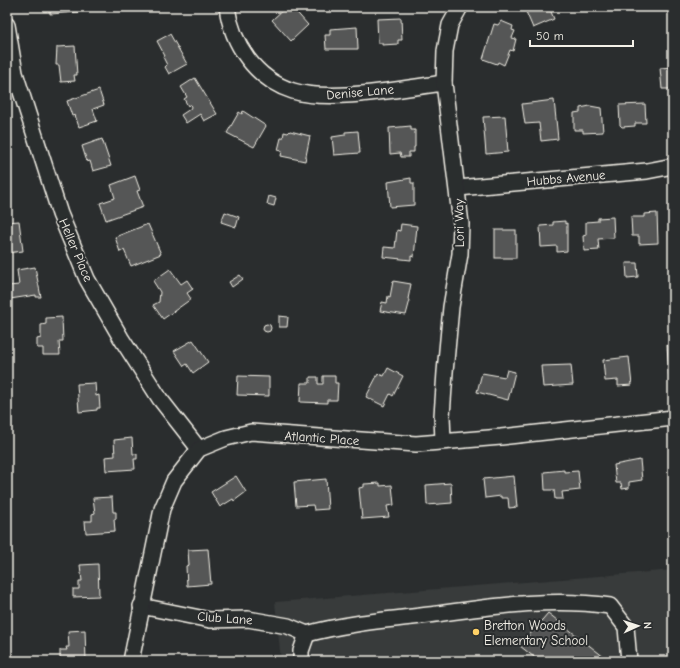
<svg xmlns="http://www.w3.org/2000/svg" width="680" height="668" viewBox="0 0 680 668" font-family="'Comic Neue',sans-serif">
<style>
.built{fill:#373a3a}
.building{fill:#555756;stroke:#f4f1e8}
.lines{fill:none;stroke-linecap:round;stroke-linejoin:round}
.minor-casing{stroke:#f4f1e8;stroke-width:18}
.minor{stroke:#2a2d2e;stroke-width:15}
.poi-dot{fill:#ffd166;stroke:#2a2d2e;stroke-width:1.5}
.labels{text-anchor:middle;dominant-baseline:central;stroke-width:4;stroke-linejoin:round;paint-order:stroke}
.street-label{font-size:13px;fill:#f4f1e8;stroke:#2a2d2e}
.poi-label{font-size:13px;fill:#f4f1e8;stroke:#2a2d2e;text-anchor:start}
</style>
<rect width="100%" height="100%" fill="#2a2d2e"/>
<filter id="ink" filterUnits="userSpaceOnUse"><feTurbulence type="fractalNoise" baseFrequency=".025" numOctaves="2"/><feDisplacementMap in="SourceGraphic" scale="8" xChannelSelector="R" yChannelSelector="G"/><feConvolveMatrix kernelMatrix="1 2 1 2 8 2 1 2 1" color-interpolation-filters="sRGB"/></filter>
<g filter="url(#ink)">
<path class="built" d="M673,570V661H281L275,602Z"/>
<g class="building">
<path d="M43,7H77L78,12L50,14V11H44Z"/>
<path d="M95,7H125L95,9Z"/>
<path d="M286,7H292L308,25L291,41L272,20Z"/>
<path d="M524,7H549L554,19L533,28Z"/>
<path d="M574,7H583L576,10Z"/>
<path d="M401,18L402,40H398V44L382,45V43H378L377,19Z"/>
<path d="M501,21L513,26L512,30L515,31L512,38L516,39L513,51L510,50L504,65L498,62L497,64L483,59L494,24L498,25Z"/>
<path d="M357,27L358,49H326L325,35H330V29Z"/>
<path d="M170,34L187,64L169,74L165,67L167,65L163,57L165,56L157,41Z"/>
<path d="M75,46L77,75H74L75,81L61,82L59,65H56L57,47Z"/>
<path d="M673,67V89H662L660,68Z"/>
<path d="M195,78L217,114L204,121L200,114L186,123L181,115L190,109L191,107L190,104L188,106L184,99L187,97L181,87Z"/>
<path d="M99,90L104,105L93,109L97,121L79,127L75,115L72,116L67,101Z"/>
<path d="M554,100L558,139L541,141L539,123L525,124L522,104Z"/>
<path d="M645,104L646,123H635V126L622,127L620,125L619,105Z"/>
<path d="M590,106L601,108L603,132L583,133V130H574V113L580,112V108Z"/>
<path d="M243,111L266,126L254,147L227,133L239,112L242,114Z"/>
<path d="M505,116L508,152L486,154L483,117Z"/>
<path d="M411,126V130H415V147H414V152H409V157H401L400,153L390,154L389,128Z"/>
<path d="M290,131L310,136L305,161L281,156L282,151L278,150L281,138H283L284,132L288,133Z"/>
<path d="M358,131L360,153L334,155L332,137L345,135V132Z"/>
<path d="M102,139L111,166L93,171L90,161L87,162L82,146Z"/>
<path d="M135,176L140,190L137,191L143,207L106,220L100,203L115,198L111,185Z"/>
<path d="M411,178V183H414V205L390,207L388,182Z"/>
<path d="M269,196L276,198L274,206L267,204Z"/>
<path d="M225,212L239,217L236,227L221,222Z"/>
<path d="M657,213L658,243L639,244V236H632L631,217H644V214Z"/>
<path d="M613,217L614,238L598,239L599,250L584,251L583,236L586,235V222L598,221V218Z"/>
<path d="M19,221L23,251L7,253V222Z"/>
<path d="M565,221V224L567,223V251L557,252V246L541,247L540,226L553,225V222Z"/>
<path d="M148,224L161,254L131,266L124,250L120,252L115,237Z"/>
<path d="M401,224L417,226L414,257L411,256V260L383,257L384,247L395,248L397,230L400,231Z"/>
<rect x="495" y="230" width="21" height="28"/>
<path d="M626,263H637L638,277L627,278Z"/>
<path d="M35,267L41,297H36V295L10,299L8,286L19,285L17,270Z"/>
<path d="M170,269L181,284L187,280L193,289L187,293L191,299L163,319L153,305L159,302L160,292L153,281Z"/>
<path d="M240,275L243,279L232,287L229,282Z"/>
<path d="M393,281L411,284L408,299L410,300L406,315L380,311L382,302L387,303L388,296L390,297Z"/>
<path d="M279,316L288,317L287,327H279Z"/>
<path d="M62,317L63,341H59L60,355H43V348H37V339L41,338V325L46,324V318Z"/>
<circle cx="267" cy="328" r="4"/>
<path d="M193,340L208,362L193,373L187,364L184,366L174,351Z"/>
<path d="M667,345H673V375H669Z"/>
<path d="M629,357L632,385L618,386V380L605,381L603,360Z"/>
<path d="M571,365L573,385L543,387L541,366Z"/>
<path d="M388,368L403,376L393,396L390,394L384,406L366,397L378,374L384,376Z"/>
<path d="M507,370L515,372L508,400L477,392L482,373L505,377Z"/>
<path d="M238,376L269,377V396L237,395Z"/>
<path d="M323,376H335V383H338L337,400H327V403L300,402L301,383H310V377H318V384H323Z"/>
<path d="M95,383L96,396L99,395L100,408H97V410L79,412L77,384Z"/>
<path d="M132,438L133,454H137V459H134L135,469L106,471L105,457L115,456L114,440Z"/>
<path d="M640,460L642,480L629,482V488L622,489L621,483H616L614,465Z"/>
<path d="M564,470V472L578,471L580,490L562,492L563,499H555L554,490H545L544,472Z"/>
<path d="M236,476L246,492L234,501L233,499L220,507L211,492Z"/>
<path d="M514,476L517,507L509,508L508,498H501V496L485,498L483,479Z"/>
<path d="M326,479L328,509L314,510L313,505L296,506L294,482Z"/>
<path d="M380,483V486L392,485L394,505L387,506L389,517L362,519L359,488L364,487V484Z"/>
<path d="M451,483L452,503L427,505L426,485Z"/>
<rect x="7" y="485" width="1" height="19"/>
<path d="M112,497L113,512H116V519H114L115,531L86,533L85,521H92V514L95,513L93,498Z"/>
<path d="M208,549L211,584L187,586L186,566L189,565L188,550Z"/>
<path d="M98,564L99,596L73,597V589H79V581H82L80,565Z"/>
<path d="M548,613L609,661H539L520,646Z"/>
<path d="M85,630L86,661H60V650H67L66,647H69L68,631Z"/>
</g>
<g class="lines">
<g class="minor-casing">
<g id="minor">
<path d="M227,7C232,44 255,79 293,91C330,103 404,88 444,83"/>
<path d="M7,25L15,73L60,214L87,279L121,338L160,399L199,449"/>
<path d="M458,188L647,171L673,166"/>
<path d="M443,441L442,416L445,372L451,307L460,254L461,224L444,83L445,51L450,25L460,7"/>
<path d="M141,606L210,620L248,619L288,626L307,634"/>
<path d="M307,634C347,623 388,620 429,615C489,607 551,597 610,606L626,627L629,661"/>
<path d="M131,661L162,509L174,481L199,449L226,438L251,432L416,444L501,437L673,418"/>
<path d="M301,661V651L307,634"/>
</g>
</g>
<use href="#minor" class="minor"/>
</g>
</g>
<circle class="poi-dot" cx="476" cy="632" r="4"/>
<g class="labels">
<g class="street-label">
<text transform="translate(360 92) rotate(-5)">Denise Lane</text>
<text transform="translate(566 178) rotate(-5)">Hubbs Avenue</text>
<text transform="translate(459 223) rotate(-91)">Lori Way</text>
<text transform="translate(76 250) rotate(67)">Heller Place</text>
<text transform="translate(322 438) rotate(4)">Atlantic Place</text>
<text transform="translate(225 618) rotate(4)">Club Lane</text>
</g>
<g class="poi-label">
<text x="484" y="625">Bretton Woods<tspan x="484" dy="15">Elementary School</tspan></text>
</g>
</g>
<rect width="680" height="668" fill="none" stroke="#2a2d2e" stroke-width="24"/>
<rect x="12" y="12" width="656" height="644" fill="none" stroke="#f4f1e8" stroke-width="1.5" filter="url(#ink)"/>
<g transform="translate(638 626) rotate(87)" stroke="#2a2d2e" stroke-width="3" paint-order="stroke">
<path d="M0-3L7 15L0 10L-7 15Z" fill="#f4f1e8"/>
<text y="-6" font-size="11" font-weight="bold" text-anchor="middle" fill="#f4f1e8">N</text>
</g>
<path d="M530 40v6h103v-6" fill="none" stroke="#f4f1e8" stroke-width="2"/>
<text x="536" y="40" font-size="12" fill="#f4f1e8" stroke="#2a2d2e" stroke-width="3" paint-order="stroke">50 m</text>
</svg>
